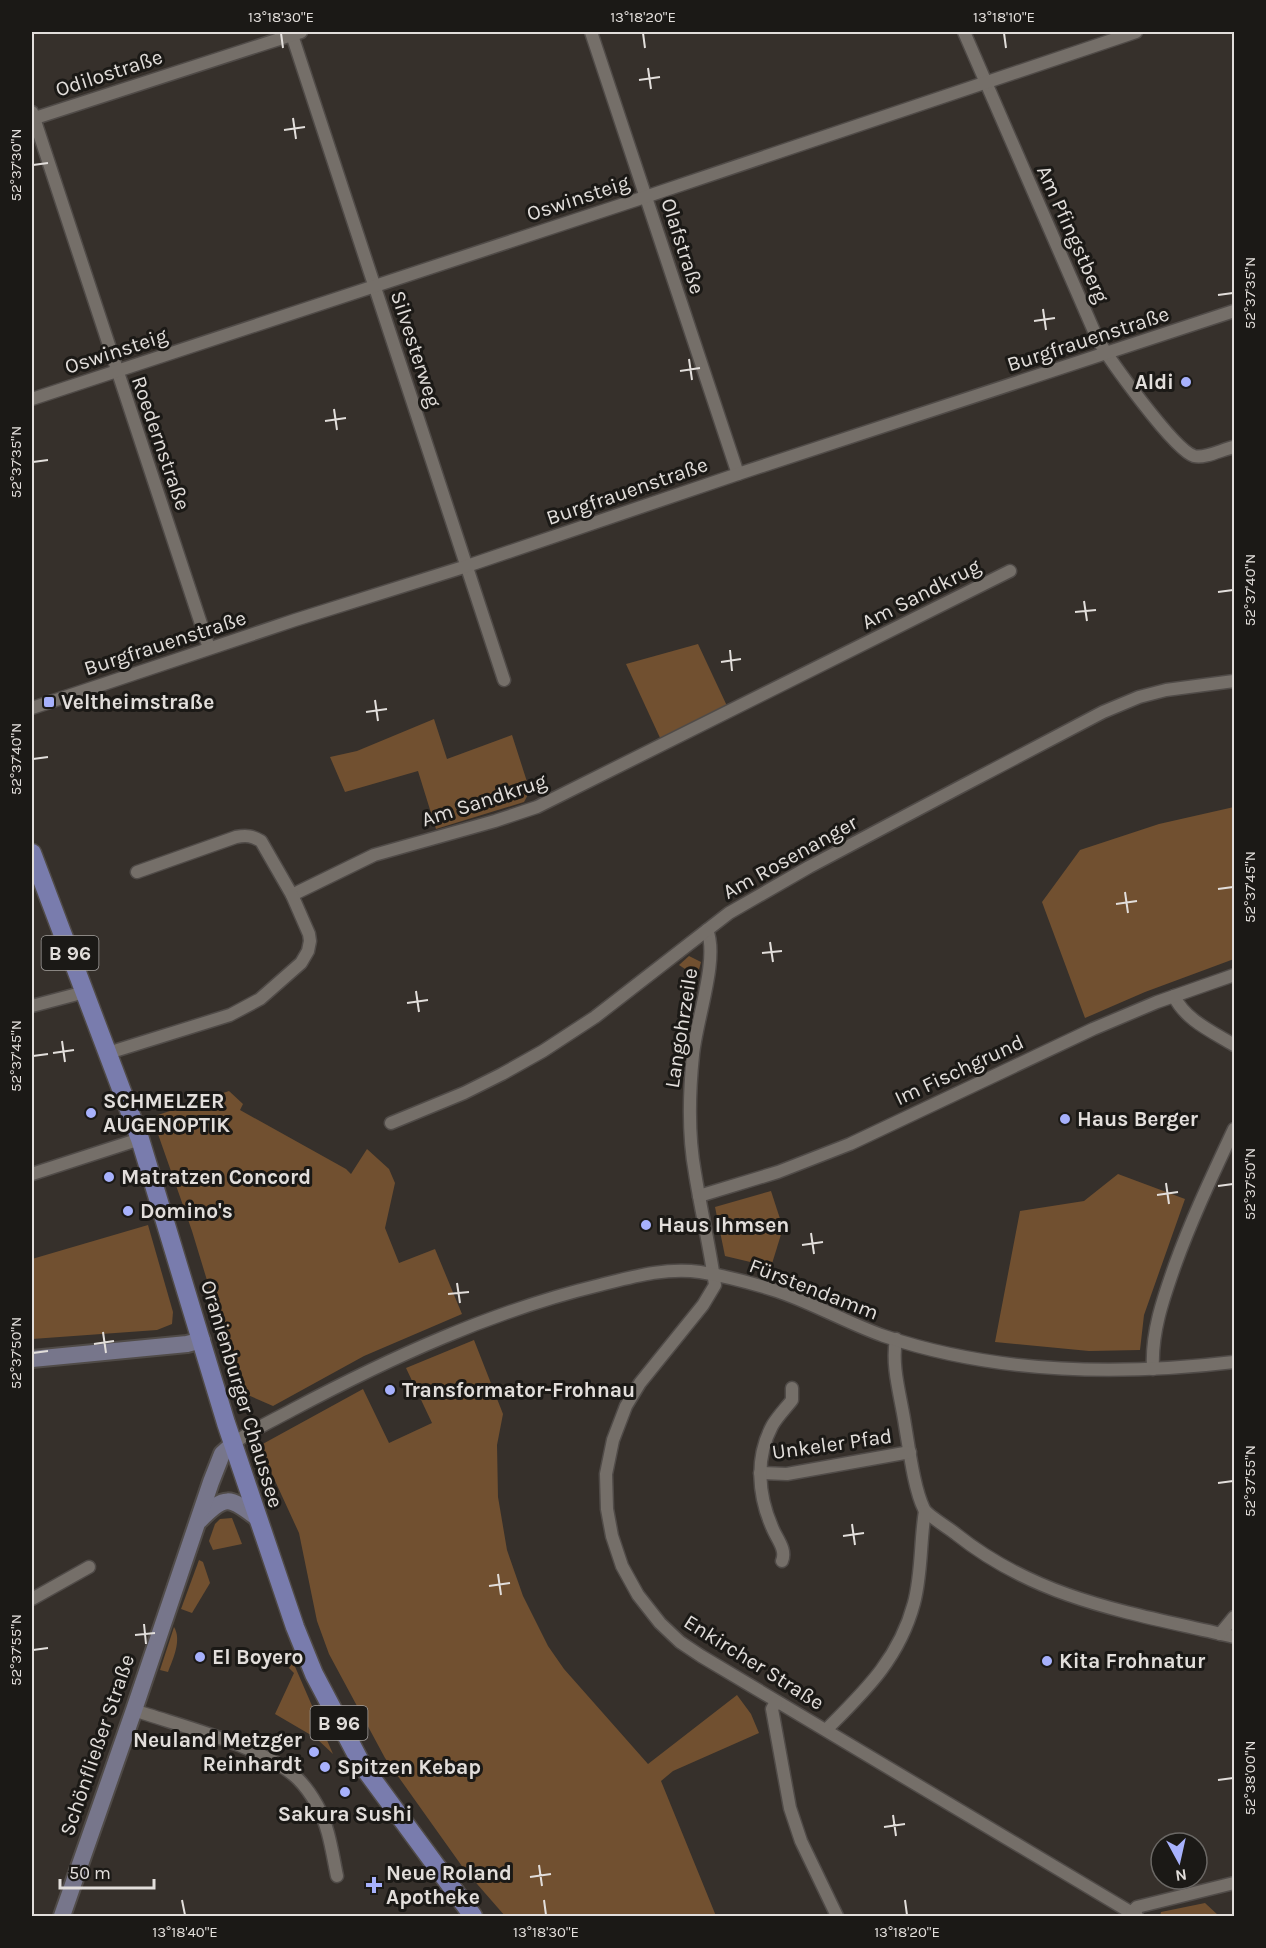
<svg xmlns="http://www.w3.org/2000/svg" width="1266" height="1948" viewBox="0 0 1266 1948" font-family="Karla,sans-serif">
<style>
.green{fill:#715030}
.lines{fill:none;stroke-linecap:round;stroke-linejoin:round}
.street-casing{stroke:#504b48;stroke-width:15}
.secondary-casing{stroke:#504b48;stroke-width:20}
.primary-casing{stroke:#504b48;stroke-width:21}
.street{stroke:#756f69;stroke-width:12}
.secondary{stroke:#77768b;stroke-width:16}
.primary{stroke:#797cad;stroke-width:18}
.ticks{fill:none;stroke:#e2dedb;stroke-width:2}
.poi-dot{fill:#a7b1fc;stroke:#1b1916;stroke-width:2}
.labels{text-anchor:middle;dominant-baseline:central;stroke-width:6;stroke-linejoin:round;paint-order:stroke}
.shield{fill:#1b1916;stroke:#a6a3a0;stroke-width:1.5}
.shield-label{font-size:20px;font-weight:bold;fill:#e2dedb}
.street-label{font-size:21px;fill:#e2dedb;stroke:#1b1916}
.poi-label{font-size:21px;font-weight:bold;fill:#e2dedb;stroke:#1b1916;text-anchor:start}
.neatline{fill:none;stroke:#e2dedb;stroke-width:2}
.ticks-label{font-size:15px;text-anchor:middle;fill:#e2dedb}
</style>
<rect width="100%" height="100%" fill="#36302b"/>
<g class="green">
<path d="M698,644L727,706L661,740L626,664Z"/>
<path d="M434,719L447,759L512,735L530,791L524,802L436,829L418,771L345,792L330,757L357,751Z"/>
<path d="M1234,807V959L1145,992L1085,1018L1042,902L1080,850L1159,824Z"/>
<path d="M689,956L701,962L697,977L679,965Z"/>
<path d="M229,1091L243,1104L240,1110L346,1169L351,1174L367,1149L389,1169L395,1183L385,1228L399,1263L435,1249L462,1314L364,1356L273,1406L241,1392L192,1231L152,1117Z"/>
<path d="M1118,1174L1185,1199L1144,1315L1140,1350L1089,1351L995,1342L1020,1211L1084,1201Z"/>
<path d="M771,1191L783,1228L771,1267L725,1256L715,1207Z"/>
<path d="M148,1225L173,1312L172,1324L157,1330L32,1339V1259Z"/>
<path d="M474,1340L503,1414L497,1445L498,1497L507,1550L523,1596L548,1646L564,1669L648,1764L737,1695L751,1714L759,1733L673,1771L661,1781L716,1916H505L464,1869L385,1758L329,1654L317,1621L299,1533L259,1446L363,1389L389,1443L432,1423L406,1368Z"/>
<path d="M232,1518L242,1544L213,1550L209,1541L215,1524L220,1519Z"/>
<path d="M199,1560L203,1562L210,1583L192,1613L181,1609Z"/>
<path d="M174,1627C182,1640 173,1659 168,1672L160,1670Z"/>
<path d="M293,1662L333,1754L316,1738L275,1714L294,1673L289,1668Z"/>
<path d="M1205,1903L1219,1916H1160L1161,1912Z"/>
</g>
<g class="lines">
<g class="street-casing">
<g id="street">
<path d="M291,32L504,680"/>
<path d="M591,32L738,474"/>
<path d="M964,32L1097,338C1109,359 1174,450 1194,456C1205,459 1223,449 1234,447"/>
<path d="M32,112L209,648"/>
<path d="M32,119L301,32"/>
<path d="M32,399L639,199L1136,32"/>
<path d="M32,708L295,620L467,566L738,474L1234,311"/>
<path d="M292,895L374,855L495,821L537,807L1010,571"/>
<path d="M707,930C719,959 696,1021 693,1055C689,1094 688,1135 695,1173C701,1211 710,1248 715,1285L703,1305L640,1383L626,1406L613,1440L606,1474L607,1509L612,1536L622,1566L638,1595L660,1623L680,1642L701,1656L1137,1916"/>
<path d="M1174,996C1185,1020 1213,1032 1234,1045"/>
<path d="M32,1006L85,992"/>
<path d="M108,1053L230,1015L260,999L301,963L308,951L310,941L309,934L292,895L261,841C252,836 247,835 236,837L137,872"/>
<path d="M391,1123L464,1093L502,1074L543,1051L595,1017L729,913L809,867L962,786L1103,712L1139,697L1166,690L1234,681"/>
<path d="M32,1174L140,1139"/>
<path d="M699,1196L778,1172L850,1144L1093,1029L1157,1002L1234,975"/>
<path d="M896,1339C891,1367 901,1397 905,1425C909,1448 914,1489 924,1509C928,1516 949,1528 956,1534C1040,1601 1133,1613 1234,1637"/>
<path d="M1153,1369C1151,1333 1163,1299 1175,1265C1192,1218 1213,1174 1234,1129"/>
<path d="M233,1444C251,1430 272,1421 292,1410C390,1358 492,1311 600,1285C632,1277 666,1267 700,1272C725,1276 752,1283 777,1291C813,1303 847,1323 884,1336C997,1374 1117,1376 1234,1362"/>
<path d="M760,1473L787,1474L910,1452"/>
<path d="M782,1561C787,1549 776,1538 772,1527C758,1495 755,1458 772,1426C777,1417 786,1408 792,1400V1388"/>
<path d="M32,1599L89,1567"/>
<path d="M1220,1634L1234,1617"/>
<path d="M776,1702L772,1709L790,1808L801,1841L837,1916"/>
<path d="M134,1710C180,1726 264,1746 298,1779C305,1786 312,1796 317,1805C329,1827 332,1852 337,1876"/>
<path d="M826,1730C865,1691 899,1659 914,1603C922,1573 920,1541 925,1511"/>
<path d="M1132,1912L1137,1907L1234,1883"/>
</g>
</g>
<g class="secondary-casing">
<g id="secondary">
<path d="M32,1359L187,1344L202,1340"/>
<path d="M200,1520C225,1495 229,1496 257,1518"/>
<path d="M62,1916L134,1710L211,1482L222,1454L233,1444"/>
</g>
</g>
<g class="primary-casing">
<path id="primary" d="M32,853L140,1139L226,1423L295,1627L314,1674L362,1765L473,1916"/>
</g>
<use href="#street" class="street"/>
<use href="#secondary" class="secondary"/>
<use href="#primary" class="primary"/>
</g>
<path class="ticks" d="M281,33L283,48M643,33L645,48M1004,33L1006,48M648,68L651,89M639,80L660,77M293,118L296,139M284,130L305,127M33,165L48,163M1218,295L1233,293M1043,309L1046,330M1034,321L1055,318M689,359L692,380M680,371L700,368M334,409L337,430M325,421L346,418M33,462L48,460M1218,592L1233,590M1084,601L1087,621M1075,612L1096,610M730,650L732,671M721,662L741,659M375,700L378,721M366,712L387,709M33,759L48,757M1218,889L1233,887M1125,892L1128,913M1116,904L1137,901M770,942L773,962M762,953L782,951M416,991L419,1012M407,1003L428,1000M62,1041L65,1062M53,1053L74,1050M33,1056L48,1054M1166,1183L1169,1204M1218,1186L1233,1184M1157,1195L1178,1192M811,1233L814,1254M802,1245L823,1242M457,1283L460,1303M448,1294L469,1292M103,1332L106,1353M94,1344L114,1341M33,1353L48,1351M1218,1483L1233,1481M852,1524L855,1545M843,1536L864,1533M498,1574L501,1595M489,1586L510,1583M144,1624L146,1644M135,1635L155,1633M33,1650L48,1648M1218,1780L1233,1778M893,1815L896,1836M884,1827L905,1824M539,1865L542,1886M530,1877L551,1874M182,1900L185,1915M544,1900L546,1915M905,1900L907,1915"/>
<g class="poi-dot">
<circle cx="1186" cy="382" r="6"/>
<rect x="43" y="696" width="12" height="12" rx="3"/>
<circle cx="91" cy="1113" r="6"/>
<circle cx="1065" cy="1119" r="6"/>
<circle cx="109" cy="1177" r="6"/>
<circle cx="128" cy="1211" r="6"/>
<circle cx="646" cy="1225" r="6"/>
<circle cx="390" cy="1390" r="6"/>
<circle cx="200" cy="1657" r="6"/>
<circle cx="1047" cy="1661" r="6"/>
<circle cx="314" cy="1752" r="6"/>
<circle cx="325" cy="1767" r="6"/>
<circle cx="345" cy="1792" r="6"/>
<path d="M371 1876h6v6h6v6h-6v6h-6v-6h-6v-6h6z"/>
</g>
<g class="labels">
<g class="shield">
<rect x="41.5" y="936" width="57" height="34" rx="4.5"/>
<rect x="310.5" y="1706" width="57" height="34" rx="4.5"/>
</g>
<g class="shield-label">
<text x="70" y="953">B 96</text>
<text x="339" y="1723">B 96</text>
</g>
<g class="street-label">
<text transform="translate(109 73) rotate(-18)">Odilostraße</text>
<text transform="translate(578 198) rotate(-18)">Oswinsteig</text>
<text transform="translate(1073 234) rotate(66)">Am Pfingstberg</text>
<text transform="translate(683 246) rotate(72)">Olafstraße</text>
<text transform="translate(1088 339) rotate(-18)">Burgfrauenstraße</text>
<text transform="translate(416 349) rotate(72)">Silvesterweg</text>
<text transform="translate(116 351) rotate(-18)">Oswinsteig</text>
<text transform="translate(161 443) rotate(71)">Roedernstraße</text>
<text transform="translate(627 491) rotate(-19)">Burgfrauenstraße</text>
<text transform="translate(921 594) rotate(-27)">Am Sandkrug</text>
<text transform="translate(165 643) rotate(-18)">Burgfrauenstraße</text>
<text transform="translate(484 800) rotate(-18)">Am Sandkrug</text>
<text transform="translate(790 857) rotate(-29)">Am Rosenanger</text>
<text transform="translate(681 1028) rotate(-81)">Langohrzeile</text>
<text transform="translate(959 1070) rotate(-25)">Im Fischgrund</text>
<text transform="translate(814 1289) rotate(21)">Fürstendamm</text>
<text transform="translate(242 1394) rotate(73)">Oranienburger Chaussee</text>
<text transform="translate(832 1444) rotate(-8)">Unkeler Pfad</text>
<text transform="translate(754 1662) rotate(32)">Enkircher Straße</text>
<text transform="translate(97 1745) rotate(-71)">Schönfließer Straße</text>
</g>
<g class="poi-label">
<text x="1174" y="382" text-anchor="end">Aldi</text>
<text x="61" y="702">Veltheimstraße</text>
<text x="103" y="1101">SCHMELZER<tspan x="103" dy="24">AUGENOPTIK</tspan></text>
<text x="1077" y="1119">Haus Berger</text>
<text x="121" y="1177">Matratzen Concord</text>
<text x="140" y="1211">Domino's</text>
<text x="658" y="1225">Haus Ihmsen</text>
<text x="402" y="1390">Transformator-Frohnau</text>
<text x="212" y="1657">El Boyero</text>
<text x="1059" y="1661">Kita Frohnatur</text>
<text x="302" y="1740" text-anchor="end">Neuland Metzger<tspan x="302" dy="24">Reinhardt</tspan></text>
<text x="337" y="1767">Spitzen Kebap</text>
<text x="345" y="1814" text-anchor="middle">Sakura Sushi</text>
<text x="386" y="1873">Neue Roland<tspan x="386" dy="24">Apotheke</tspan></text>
</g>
</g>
<rect width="1266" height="1948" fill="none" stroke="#1b1916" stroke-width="66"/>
<g transform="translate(1179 1861) rotate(172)"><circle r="28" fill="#1b1916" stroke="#6b6865" stroke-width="1.5"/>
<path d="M0-4.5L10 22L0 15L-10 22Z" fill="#a7b1fc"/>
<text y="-9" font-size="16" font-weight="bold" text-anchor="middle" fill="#e2dedb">N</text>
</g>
<path d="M60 1879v9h94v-9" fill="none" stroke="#e2dedb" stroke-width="3"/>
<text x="69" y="1879" font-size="18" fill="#e2dedb" stroke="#1b1916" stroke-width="4.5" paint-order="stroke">50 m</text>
<rect x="33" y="33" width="1200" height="1882" class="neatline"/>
<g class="ticks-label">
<text x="281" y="22">13°18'30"E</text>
<text x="643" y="22">13°18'20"E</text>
<text x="1004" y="22">13°18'10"E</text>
<text transform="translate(16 165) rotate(-90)" y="5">52°37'30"N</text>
<text transform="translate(1250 293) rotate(-90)" y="5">52°37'35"N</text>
<text transform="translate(16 462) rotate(-90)" y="5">52°37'35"N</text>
<text transform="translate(1250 590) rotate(-90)" y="5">52°37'40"N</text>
<text transform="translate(16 759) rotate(-90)" y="5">52°37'40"N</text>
<text transform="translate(1250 887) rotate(-90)" y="5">52°37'45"N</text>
<text transform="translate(16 1056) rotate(-90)" y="5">52°37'45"N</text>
<text transform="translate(1250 1184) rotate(-90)" y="5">52°37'50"N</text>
<text transform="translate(16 1353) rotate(-90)" y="5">52°37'50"N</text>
<text transform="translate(1250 1481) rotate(-90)" y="5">52°37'55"N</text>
<text transform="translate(16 1650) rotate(-90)" y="5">52°37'55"N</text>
<text transform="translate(1250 1778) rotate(-90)" y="5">52°38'00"N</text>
<text x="185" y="1937">13°18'40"E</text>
<text x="546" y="1937">13°18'30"E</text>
<text x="907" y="1937">13°18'20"E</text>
</g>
</svg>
